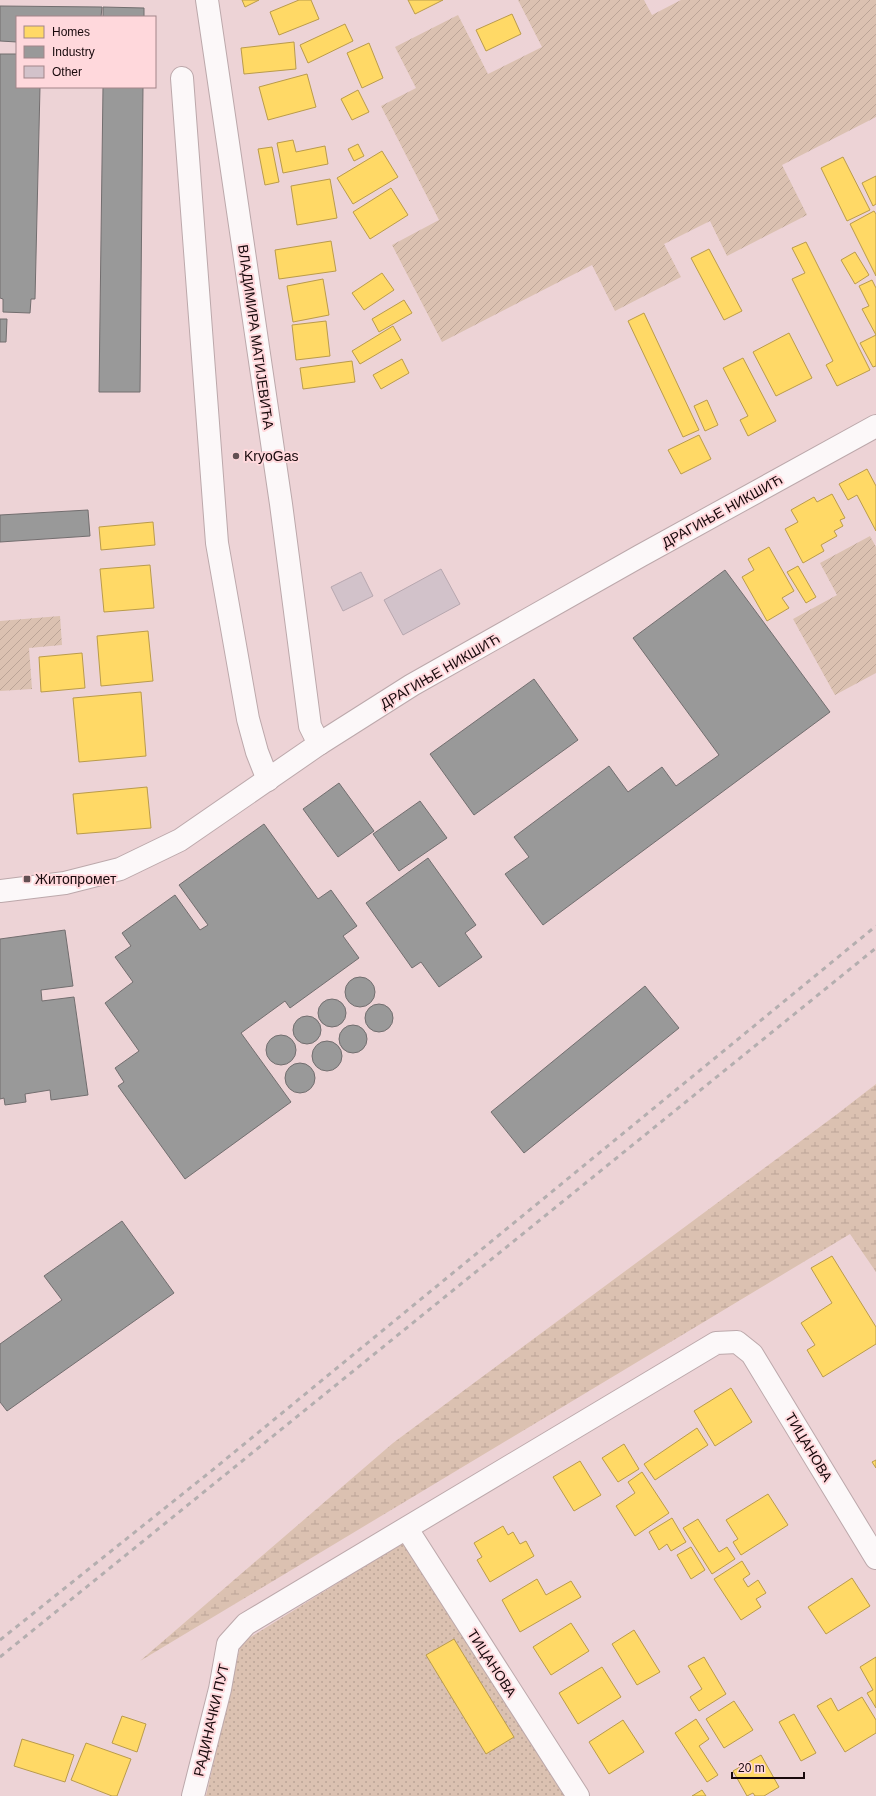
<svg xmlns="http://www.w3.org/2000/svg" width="876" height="1796" viewBox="0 0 876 1796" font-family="Helvetica,sans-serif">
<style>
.grass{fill:url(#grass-dots)}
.wetland{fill:url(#wetland-marsh)}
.garden{fill:url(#garden-furrows)}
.homes{fill:#ffd966;stroke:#ba9b4b}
.industry{fill:#999;stroke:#726e6f}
.building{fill:#d2c2ca;stroke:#b7a7af}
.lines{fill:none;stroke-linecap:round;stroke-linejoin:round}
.minor-casing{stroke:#bca8ab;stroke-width:24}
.minor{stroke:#fcf8f9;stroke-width:22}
.rail{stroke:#b4aeaf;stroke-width:3;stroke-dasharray:5 5;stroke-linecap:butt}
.poi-dot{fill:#635053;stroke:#ffd8dc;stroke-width:1.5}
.labels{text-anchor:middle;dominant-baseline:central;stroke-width:4;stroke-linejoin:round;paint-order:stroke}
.street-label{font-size:14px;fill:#18090c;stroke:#ffd8dc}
.poi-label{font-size:14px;fill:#18090c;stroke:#ffd8dc;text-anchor:start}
</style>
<defs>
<pattern id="grass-dots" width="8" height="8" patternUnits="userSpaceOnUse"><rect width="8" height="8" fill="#dbc1b1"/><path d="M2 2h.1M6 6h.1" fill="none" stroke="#bba497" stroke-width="1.8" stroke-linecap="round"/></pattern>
<pattern id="wetland-marsh" width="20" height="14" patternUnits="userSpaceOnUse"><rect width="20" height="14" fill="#dbc1b1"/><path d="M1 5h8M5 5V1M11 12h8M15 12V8" fill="none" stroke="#bba497"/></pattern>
<pattern id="garden-furrows" width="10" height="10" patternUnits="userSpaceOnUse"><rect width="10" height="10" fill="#dbc1b1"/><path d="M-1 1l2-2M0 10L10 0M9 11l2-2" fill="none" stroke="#bba497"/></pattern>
</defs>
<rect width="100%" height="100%" fill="#edd3d6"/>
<path class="grass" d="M412,1537L567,1796H206L241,1643Z"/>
<path class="wetland" d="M876,1084V1272L850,1234L140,1661L393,1443L836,1115Z"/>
<g class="garden">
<path d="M518,0H644L652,15L681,0H876V117L782,165L807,215L727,256L710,221L664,244L681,277L615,311L592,265L442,342L392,245L439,220L381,106L416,88L395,47L458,15L488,74L542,47Z"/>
<path d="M870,536L876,547V673L835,695L793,619L837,595L820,563Z"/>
<path d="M60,616L62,645L29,648L32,689L0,691V621Z"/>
</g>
<g class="homes">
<path d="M242,0H259L245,7Z"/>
<path d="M299,0H311L319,19L279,35L270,12Z"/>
<path d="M408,0H443L415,14Z"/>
<path d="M512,14L521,34L486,51L476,30Z"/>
<path d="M345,24L353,41L308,63L300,45Z"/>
<path d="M294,42L296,69L244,74L241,48Z"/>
<path d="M369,43L383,78L362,88L347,53Z"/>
<path d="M307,74L316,107L268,120L259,87Z"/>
<path d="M358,90L369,112L352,120L341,99Z"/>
<path d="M293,140L296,152L325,146L328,164L283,173L277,143Z"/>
<path d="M358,144L364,156L354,161L348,149Z"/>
<path d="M272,147L279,182L265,185L258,149Z"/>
<path d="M382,151L398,177L353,204L337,178Z"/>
<path d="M843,157L870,210L847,221L821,168Z"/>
<path d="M876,176V204L873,206L862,183Z"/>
<path d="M330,179L337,218L297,225L291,186Z"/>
<path d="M391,188L408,215L370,239L353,212Z"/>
<path d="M874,211L876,214V276L850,224Z"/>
<path d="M331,241L336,271L279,279L275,250Z"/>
<path d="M806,242L870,370L837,386L826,365L833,361L792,279L805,273L792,248Z"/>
<path d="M709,249L742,311L724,320L691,258Z"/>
<path d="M855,252L869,275L855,284L841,260Z"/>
<path d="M382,273L394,290L364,310L352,293Z"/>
<path d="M323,279L329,315L293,322L287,286Z"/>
<path d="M872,280L876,288V366L873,367L860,343L876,335L862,309L869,306L859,286Z"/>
<path d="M404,300L412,313L379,332L372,319Z"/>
<path d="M644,313L699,430L683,437L628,321Z"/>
<path d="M326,321L330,356L296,360L292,325Z"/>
<path d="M393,326L401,340L360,364L352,351Z"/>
<path d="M789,333L812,378L776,396L753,352Z"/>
<path d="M743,358L776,421L748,436L740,420L748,416L723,368Z"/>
<path d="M402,359L409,373L381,389L373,375Z"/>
<path d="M352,361L355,382L303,389L300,368Z"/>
<path d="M707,400L718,425L705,431L694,406Z"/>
<path d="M699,435L711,459L681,474L668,450Z"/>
<path d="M867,469L876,486V531L857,495L848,500L839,484Z"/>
<path d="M832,494L845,518L840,520L843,526L834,531L837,536L821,545L824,551L803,563L785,529L798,522L791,510L814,497L817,502Z"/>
<path d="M153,522L155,545L101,550L99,527Z"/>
<path d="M769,547L794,591L782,598L789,608L767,621L742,577L754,570L748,559Z"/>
<path d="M150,565L154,608L104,612L100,569Z"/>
<path d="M798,566L816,597L806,603L787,572Z"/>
<path d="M148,631L153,681L101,686L97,636Z"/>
<path d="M82,653L85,688L41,692L39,657Z"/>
<path d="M141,692L146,756L79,762L73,698Z"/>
<path d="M147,787L151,828L77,834L73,794Z"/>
<path d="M832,1256L876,1327V1344L823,1377L807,1350L815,1345L801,1323L832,1303L811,1268Z"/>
<path d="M731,1388L752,1422L715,1446L694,1411Z"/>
<path d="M697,1428L708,1445L655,1480L644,1464Z"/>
<path d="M624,1444L639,1469L618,1482L602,1458Z"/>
<path d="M876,1460V1468L872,1462Z"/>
<path d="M580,1461L601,1495L574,1511L553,1477Z"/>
<path d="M642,1472L669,1513L635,1536L616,1506L635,1493L628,1482Z"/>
<path d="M768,1494L788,1525L741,1555L733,1542L738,1539L726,1520Z"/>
<path d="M672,1518L686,1542L671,1551L667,1544L659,1550L649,1532Z"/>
<path d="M698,1519L719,1552L727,1547L735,1559L712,1574L683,1528Z"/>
<path d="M503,1526L508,1535L513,1532L520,1544L526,1541L534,1556L490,1582L477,1560L482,1557L474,1543Z"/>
<path d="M691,1547L705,1570L691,1579L677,1555Z"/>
<path d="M742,1561L750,1574L743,1579L748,1587L758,1580L766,1593L756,1599L761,1607L741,1620L714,1579Z"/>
<path d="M852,1578L870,1606L826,1634L808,1607Z"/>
<path d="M537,1579L546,1595L571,1581L581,1597L520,1632L502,1600Z"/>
<path d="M571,1623L589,1651L551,1675L533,1647Z"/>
<path d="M634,1630L660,1672L637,1685L612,1644Z"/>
<path d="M454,1639L514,1737L486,1754L426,1655Z"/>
<path d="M704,1657L726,1694L699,1711L690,1697L702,1689L688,1666Z"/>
<path d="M876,1657V1708L867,1693L873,1690L860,1667Z"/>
<path d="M602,1667L621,1697L578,1724L559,1693Z"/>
<path d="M862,1697L876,1720V1733L845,1752L817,1706L831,1698L838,1711Z"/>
<path d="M734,1701L753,1730L724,1748L706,1719Z"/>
<path d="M794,1714L816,1753L801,1761L779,1722Z"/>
<path d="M122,1716L146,1724L137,1752L112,1743Z"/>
<path d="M696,1719L709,1739L699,1746L718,1775L707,1782L675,1733Z"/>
<path d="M623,1720L644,1752L609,1774L589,1742Z"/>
<path d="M22,1739L74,1755L65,1782L14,1766Z"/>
<path d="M86,1743L131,1759L117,1796H112L71,1780Z"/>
<path d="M761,1755L779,1787L764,1796H755L753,1793L747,1796L733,1771Z"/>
<path d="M702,1790L706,1796H692Z"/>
</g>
<g class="industry">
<path d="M0,6L102,7L101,17H17V42L0,41Z"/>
<path d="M103,7L144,8V17H103Z"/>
<path d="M0,54H17V87H40L35,299H31L30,313L3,312V299L0,298Z"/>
<path d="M103,87H143L140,392H99Z"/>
<path d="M0,319H7L6,342H0Z"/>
<path d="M88,510L90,536L0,542V515Z"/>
<path d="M725,570L830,712L543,925L505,874L529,857L514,837L609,766L628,792L662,767L676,786L719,755L633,638Z"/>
<path d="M534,679L578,740L474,815L430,754Z"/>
<path d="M339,783L374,831L338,857L303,809Z"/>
<path d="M420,801L447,838L399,871L373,834Z"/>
<path d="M264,824L318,899L331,890L357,926L343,936L359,958L290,1008L285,1001L241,1033L291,1102L185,1179L118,1086L124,1082L115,1068L139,1051L105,1003L133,982L115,957L131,946L122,933L175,895L200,930L208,925L179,885Z"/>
<path d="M428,858L476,925L465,933L482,957L439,987L421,962L412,968L366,903Z"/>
<path d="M65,930L73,986L41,990L42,1001L74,997L88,1095L51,1100L50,1090L25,1094L26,1102L5,1105L4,1098L0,1099V939Z"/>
<circle cx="360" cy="992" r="15"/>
<path d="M645,986L679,1028L524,1153L491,1112Z"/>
<circle cx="332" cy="1013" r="14"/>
<circle cx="379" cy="1018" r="14"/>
<circle cx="307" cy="1030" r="14"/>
<circle cx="353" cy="1039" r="14"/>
<circle cx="281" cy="1050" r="15"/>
<circle cx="327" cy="1056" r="15"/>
<circle cx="300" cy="1078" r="15"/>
<path d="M122,1221L174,1293L7,1411L0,1402V1344L62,1300L44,1276Z"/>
</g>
<g class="building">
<path d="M441,569L460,604L403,635L384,600Z"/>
<path d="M361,572L373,596L343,611L331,587Z"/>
</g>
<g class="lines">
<g class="minor-casing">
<g id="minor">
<path d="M207,0L281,504L310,726L319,744"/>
<path d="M182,78L217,543L248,719L257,752L268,780"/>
<path d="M0,891L65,883L120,869L180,840L319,744L412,685L640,556L876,426"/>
<path d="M407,1529L578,1796"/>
<path d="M193,1796L220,1689L228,1644L246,1624L716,1343L737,1342L752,1354L876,1558"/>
</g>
</g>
<use href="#minor" class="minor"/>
<g class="rail">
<path d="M0,1640L215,1468L876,926"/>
<path d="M0,1657L876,948"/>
</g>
</g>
<g class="poi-dot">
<circle cx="236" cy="456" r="4"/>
<rect x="23" y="875" width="8" height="8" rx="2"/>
</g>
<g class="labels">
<g class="street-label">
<text transform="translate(256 337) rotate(82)">ВЛАДИМИРА МАТИЈЕВИЋА</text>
<text transform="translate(722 511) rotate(-29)">ДРАГИЊЕ НИКШИЋ</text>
<text transform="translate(440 671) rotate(-30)">ДРАГИЊЕ НИКШИЋ</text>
<text transform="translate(809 1447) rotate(59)">ТИЦАНОВА</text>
<text transform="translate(492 1663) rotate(57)">ТИЦАНОВА</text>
<text transform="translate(211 1720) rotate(-77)">РАДИНАЧКИ ПУТ</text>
</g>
<g class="poi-label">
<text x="244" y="456">KryoGas</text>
<text x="35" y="879">Житопромет</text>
</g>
</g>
<rect x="16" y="16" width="140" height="72" fill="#ffd8dc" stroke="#a38589"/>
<rect x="24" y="26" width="20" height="12" fill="#ffd966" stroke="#a38589"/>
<text x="52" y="36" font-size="12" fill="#18090c">Homes</text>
<rect x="24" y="46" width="20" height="12" fill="#999999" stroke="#a38589"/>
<text x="52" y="56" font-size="12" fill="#18090c">Industry</text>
<rect x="24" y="66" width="20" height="12" fill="#d2c2ca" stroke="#a38589"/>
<text x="52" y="76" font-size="12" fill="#18090c">Other</text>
<path d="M732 1772v6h72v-6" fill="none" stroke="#18090c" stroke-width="2"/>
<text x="738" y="1772" font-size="12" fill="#18090c" stroke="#ffd8dc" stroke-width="3" paint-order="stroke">20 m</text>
</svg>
